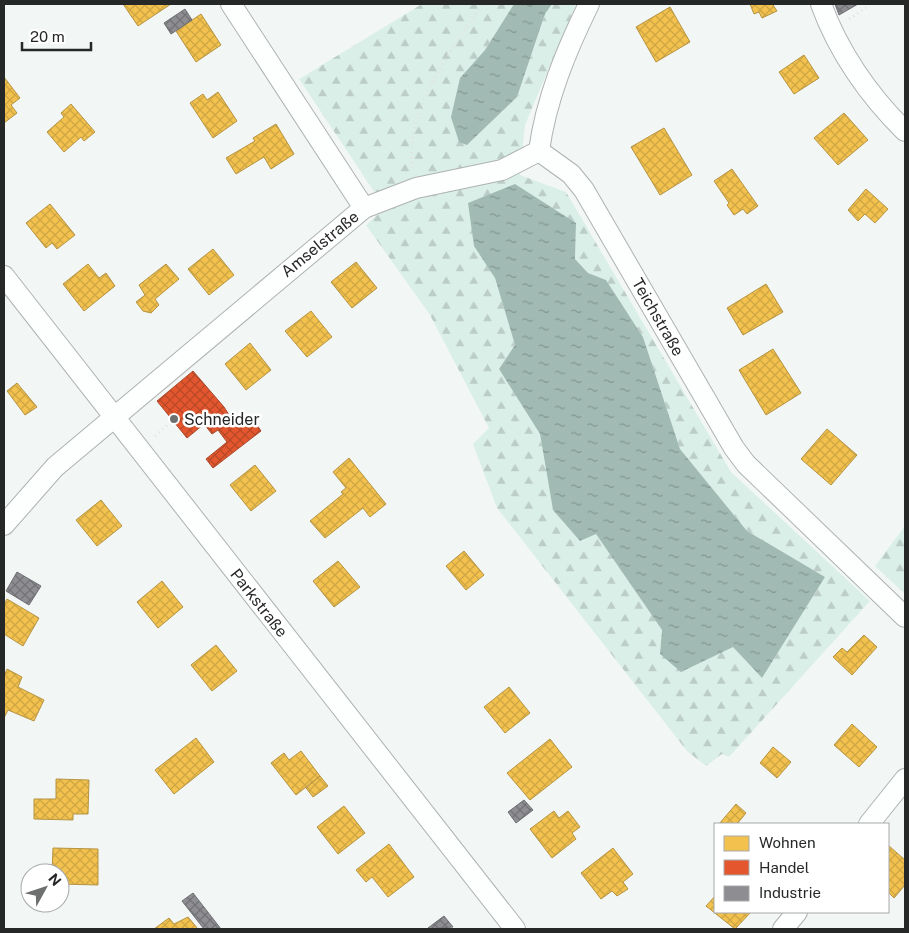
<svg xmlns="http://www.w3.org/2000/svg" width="909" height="933" viewBox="0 0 909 933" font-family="'Public Sans',sans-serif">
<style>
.forest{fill:url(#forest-firs);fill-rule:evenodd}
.water{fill:url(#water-ripples)}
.homes{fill:url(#homes-cross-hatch);stroke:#b59342}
.shops{fill:url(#shops-cross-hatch);stroke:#ab492c}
.industry{fill:url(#industry-cross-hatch);stroke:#6e6f72}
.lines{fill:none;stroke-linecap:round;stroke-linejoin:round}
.minor-casing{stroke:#aeb2b0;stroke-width:22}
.path{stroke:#e0e1e1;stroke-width:3;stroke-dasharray:1 4;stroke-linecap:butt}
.minor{stroke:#fdfefe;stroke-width:20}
.poi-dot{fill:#6d706f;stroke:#fff;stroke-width:2}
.labels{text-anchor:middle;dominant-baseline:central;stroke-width:5;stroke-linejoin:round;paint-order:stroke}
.street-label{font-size:16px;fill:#262827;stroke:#fff}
.poi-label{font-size:16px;fill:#262827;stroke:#fff;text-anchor:start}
</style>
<defs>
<pattern id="forest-firs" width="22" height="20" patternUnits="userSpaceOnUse" patternTransform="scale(1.25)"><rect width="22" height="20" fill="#dbefe9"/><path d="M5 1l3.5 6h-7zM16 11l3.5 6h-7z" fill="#bccdc8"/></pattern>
<pattern id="water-ripples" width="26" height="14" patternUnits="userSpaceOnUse" patternTransform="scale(1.25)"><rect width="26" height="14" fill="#a1bab3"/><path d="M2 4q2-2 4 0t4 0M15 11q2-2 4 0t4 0" fill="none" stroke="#839792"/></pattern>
<pattern id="homes-cross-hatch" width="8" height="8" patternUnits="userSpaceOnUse" patternTransform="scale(1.25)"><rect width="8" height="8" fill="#f2c14e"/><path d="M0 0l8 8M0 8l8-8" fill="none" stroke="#cfa644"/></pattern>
<pattern id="shops-cross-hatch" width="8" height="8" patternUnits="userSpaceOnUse" patternTransform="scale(1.25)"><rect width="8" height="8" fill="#e4572e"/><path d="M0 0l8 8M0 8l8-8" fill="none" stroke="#b94827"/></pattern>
<pattern id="industry-cross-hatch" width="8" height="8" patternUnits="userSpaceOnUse" patternTransform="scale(1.25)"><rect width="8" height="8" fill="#8d8d92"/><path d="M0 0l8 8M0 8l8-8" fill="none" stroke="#737377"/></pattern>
</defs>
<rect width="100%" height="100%" fill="#f2f7f5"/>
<g class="forest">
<path d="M422,4H514L485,50L460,78L467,145L517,97L545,14L552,4H576L525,125L520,175L566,192L731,472L870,601L729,757L722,754L706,766L687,751L497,508L473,444L489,428L430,315L366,225L385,208L299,79ZM576,223L575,259L588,273L606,280L643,337L680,449L747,531L825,577L762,678L733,647L660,654L662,630L596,534L553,510L540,434L499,369L515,345L495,278Z"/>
<path d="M905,526V594L875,566Z"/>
</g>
<g class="water">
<path d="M514,4H552L545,14L517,97L467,145L459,142L451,117L460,78L485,50Z"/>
<path d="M515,184L576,223L575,259L588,273L606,280L643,337L680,449L747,531L825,577L762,678L733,647L681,672L660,654L662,630L596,534L580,541L553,510L540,434L499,369L515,345L495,278L474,246L468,203Z"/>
</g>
<g class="homes">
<path d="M123,4H171L138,26Z"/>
<path d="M750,4H776L773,5L777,11L762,18L759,12L754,14Z"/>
<path d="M670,7L690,42L656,62L636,27Z"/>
<path d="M201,14L221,45L196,62L176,31Z"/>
<path d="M804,55L819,78L794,94L779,72Z"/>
<path d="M4,77L20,98L11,105L17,113L4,123Z"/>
<path d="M218,92L237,121L213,138L190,103L203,94L207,100Z"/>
<path d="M71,104L95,132L84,141L81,137L64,152L47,132L64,117L61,113Z"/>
<path d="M844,113L868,140L838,165L814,138Z"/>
<path d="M276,124L294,154L271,169L264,157L236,174L226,158L255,141L253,138Z"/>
<path d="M664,128L692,175L660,195L631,147Z"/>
<path d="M732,169L758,206L747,214L743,209L734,215L727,205L729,203L714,181Z"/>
<path d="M866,189L888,209L875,223L865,214L858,221L848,210Z"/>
<path d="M50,204L75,235L57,249L52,243L46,248L26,223Z"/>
<path d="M213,249L234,275L209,295L188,269Z"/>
<path d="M356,262L377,288L352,308L331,282Z"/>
<path d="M88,264L99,278L106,273L115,286L84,311L63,284Z"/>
<path d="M166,264L179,279L155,299L159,305L151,313L143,311L136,302L145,295L139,285Z"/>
<path d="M766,284L783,312L743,335L727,308Z"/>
<path d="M311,311L332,337L307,357L285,331Z"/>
<path d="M250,343L271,370L246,390L225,364Z"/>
<path d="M773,349L801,393L766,415L739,370Z"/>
<path d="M17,383L37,407L25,415L7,391Z"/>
<path d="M827,429L857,455L831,485L801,459Z"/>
<path d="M349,458L386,504L370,517L363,508L325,538L310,521L343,494L341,492L346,488L333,472Z"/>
<path d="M255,465L276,491L251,511L230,485Z"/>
<path d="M101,500L122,526L97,546L76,520Z"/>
<path d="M464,551L484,575L466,590L446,566Z"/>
<path d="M338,561L360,587L334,607L313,581Z"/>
<path d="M162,581L183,607L158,628L137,602Z"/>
<path d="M7,599L39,618L23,646L4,634V605Z"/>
<path d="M864,635L877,647L852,675L833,657L842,648L847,652Z"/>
<path d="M216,645L237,671L212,691L191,665Z"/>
<path d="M7,669L22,677L18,687L44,700L34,721L8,710L4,718V676Z"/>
<path d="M509,687L530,713L505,733L484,707Z"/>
<path d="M852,724L877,747L859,767L834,745Z"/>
<path d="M196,738L214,762L174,794L155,770Z"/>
<path d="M550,739L572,767L530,800L507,773Z"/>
<path d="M773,747L791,762L777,778L760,763Z"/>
<path d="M301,751L320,776L296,795L271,763L284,753L289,760Z"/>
<path d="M320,776L328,786L313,797L306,788Z"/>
<path d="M56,779L89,780L88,814H73V820L34,819V799H56Z"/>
<path d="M736,804L746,813L737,824H719Z"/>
<path d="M344,806L365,833L338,854L317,827Z"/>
<path d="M554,811L559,818L568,811L580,827L572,833L576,839L552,858L530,829Z"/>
<path d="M389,844L414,877L388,897L372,877L366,882L356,870Z"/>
<path d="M888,845L905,860V885L894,898L888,892Z"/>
<path d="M53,848L98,849V885L60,884V873H52Z"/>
<path d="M613,848L633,874L623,882L628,889L617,896L612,891L601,899L581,873Z"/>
<path d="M715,896V912H751L735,929L706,906Z"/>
<path d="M188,917L198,929H154L169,918L174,924Z"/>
</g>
<path class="shops" d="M193,371L224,407L231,418L229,419L235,427L250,415L261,431L213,468L206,459L227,442L218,430L212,434L204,424L187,438L157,401Z"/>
<g class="industry">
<path d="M835,4H858L839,15Z"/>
<path d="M185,9L192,20L171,34L164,23Z"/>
<path d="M17,572L41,586L29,605L6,591Z"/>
<path d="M524,800L533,810L516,823L508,812Z"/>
<path d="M193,893L221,929H204L182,901Z"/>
<path d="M444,916L453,927L428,929V928Z"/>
</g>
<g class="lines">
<g class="minor-casing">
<g id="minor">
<path d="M231,4L364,208"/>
<path d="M821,4C838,51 869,96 905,131"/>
<path d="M539,151L571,174L584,190L734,448L746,464L905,617"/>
<path d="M539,151C546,99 566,51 589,4"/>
<path d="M4,276L515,929"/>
<path d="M4,525L55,467L364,208L416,188L502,170L539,151"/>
<path d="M869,824L905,779"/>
<path d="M783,929L797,912"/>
</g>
</g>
<g class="path">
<path d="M849,19L868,6"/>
<path d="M413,168C404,106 452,54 481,4"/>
<path d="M155,436L170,423"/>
</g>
<use href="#minor" class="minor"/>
</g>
<circle class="poi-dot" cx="174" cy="419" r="5"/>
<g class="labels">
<g class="street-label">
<text transform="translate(320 244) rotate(-39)">Amselstraße</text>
<text transform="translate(658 317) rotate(60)">Teichstraße</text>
<text transform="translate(259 603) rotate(52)">Parkstraße</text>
</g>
<g class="poi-label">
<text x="184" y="419">Schneider</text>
</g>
</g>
<rect width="909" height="933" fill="none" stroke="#262827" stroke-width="10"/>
<rect x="714" y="823" width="175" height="90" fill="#ffffff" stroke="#a8a9a9"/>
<rect x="724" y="836" width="25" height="15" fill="#f2c14e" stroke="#a8a9a9"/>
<text x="759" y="848" font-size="15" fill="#262827">Wohnen</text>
<rect x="724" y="860" width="25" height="15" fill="#e4572e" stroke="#a8a9a9"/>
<text x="759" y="873" font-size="15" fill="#262827">Handel</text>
<rect x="724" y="886" width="25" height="15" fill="#8d8d92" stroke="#a8a9a9"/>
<text x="759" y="898" font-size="15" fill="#262827">Industrie</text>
<g transform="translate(45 888) rotate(50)"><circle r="24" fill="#ffffff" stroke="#a8a9a9"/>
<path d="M0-4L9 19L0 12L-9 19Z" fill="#6d706f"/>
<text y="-8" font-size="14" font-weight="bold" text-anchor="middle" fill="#262827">N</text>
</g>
<path d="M22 42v8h69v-8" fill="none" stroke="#262827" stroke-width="2.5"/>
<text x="30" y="42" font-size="15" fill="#262827" stroke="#ffffff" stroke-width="4" paint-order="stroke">20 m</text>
</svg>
